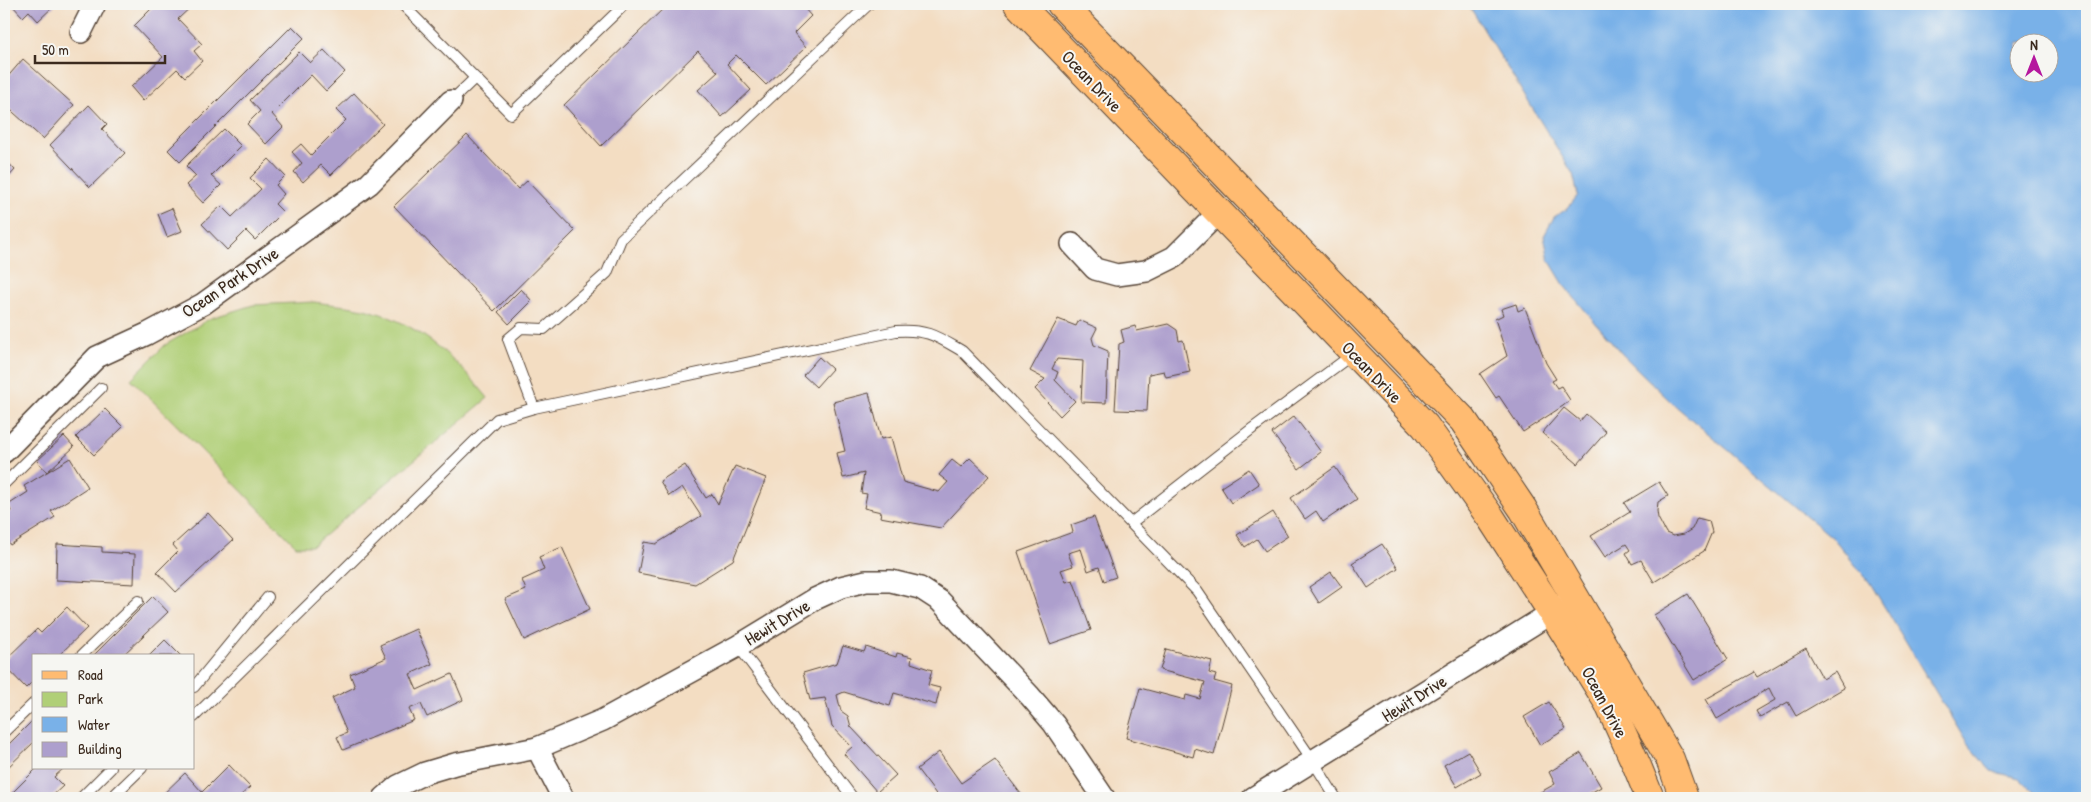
<svg xmlns="http://www.w3.org/2000/svg" width="2091" height="802" viewBox="0 0 2091 802" font-family="'Patrick Hand',sans-serif">
<style>
.green{fill:#b0cf77;stroke:#767c4a}
.water{fill:#79b1e8;stroke:#5a6e83;fill-rule:evenodd}
.building{fill:#ad9fcd}
.lines{fill:none;stroke-linecap:round;stroke-linejoin:round}
.service-casing{stroke:#574537;stroke-width:12}
.minor-casing{stroke:#574537;stroke-width:24}
.primary-casing{stroke:#574537;stroke-width:30}
.service{stroke:#fff;stroke-width:10}
.minor{stroke:#fff;stroke-width:21}
.primary{stroke:#ffbb71;stroke-width:28}
.labels{text-anchor:middle;dominant-baseline:central;stroke-width:4;stroke-linejoin:round;paint-order:stroke}
.street-label{font-size:18px;fill:#3b2a1e;stroke:#f6f6f2}
</style>
<rect width="100%" height="100%" fill="#f6f6f2"/>
<filter id="ink" filterUnits="userSpaceOnUse"><feTurbulence type="fractalNoise" baseFrequency=".02" numOctaves="2"/><feDisplacementMap in="SourceGraphic" scale="10" xChannelSelector="R" yChannelSelector="G"/><feConvolveMatrix kernelMatrix="1 2 1 2 8 2 1 2 1" color-interpolation-filters="sRGB"/></filter>
<filter id="wash" filterUnits="userSpaceOnUse"><feTurbulence type="fractalNoise" baseFrequency=".0096" numOctaves="4" result="noise"/><feDisplacementMap in="SourceGraphic" scale="20" xChannelSelector="R" yChannelSelector="G"/><feGaussianBlur stdDeviation="1.12" result="paint"/><feColorMatrix in="noise" values="0 0 0 0 0 0 0 0 0 0 0 0 0 0 0 0 0 1.4 0 .05"/><feComposite in="paint" operator="in"/></filter>
<g filter="url(#wash)">
<rect width="100%" height="100%" fill="#f3ddc2"/>
<path class="green" d="M314,302C334,305 358,306 378,313C424,328 458,361 488,398L312,546H296L131,379L165,345L211,318L253,305Z"/>
<path class="water" d="M1468,4H2087V798H2040L2019,778L1991,771L1968,745L1870,583L1834,539L1672,403L1622,354L1566,288L1549,260L1544,236L1554,217L1567,209L1578,195L1573,174ZM2018,42H2048V72H2018Z"/>
<g id="blocks">
<g class="building">
<path d="M11,4H56L38,21L29,11L23,17Z"/>
<path d="M156,4H194L178,19L202,44L194,51L202,61L185,77L177,69L143,101L131,87L163,57L134,26Z"/>
<path d="M668,4H809L804,8L811,16L794,33L806,47L766,85L736,55L727,64L751,90L722,117L698,90L718,72L698,51L601,146L564,105Z"/>
<path d="M292,26L304,38L180,162L168,150Z"/>
<path d="M324,50L345,72L326,91L311,75L272,114L283,127L266,144L247,124L260,111L250,100L299,52L310,63Z"/>
<path d="M23,59L74,105L43,139L4,104L10,94L4,88V81Z"/>
<path d="M354,93L383,124L331,175L321,165L303,182L294,172L302,163L292,152L301,144L311,155L346,120L336,110Z"/>
<path d="M89,105L107,124L102,129L125,153L90,187L50,145Z"/>
<path d="M224,129L241,146L211,176L221,185L203,203L186,185L196,176L186,166Z"/>
<path d="M467,135L518,189L527,181L575,231L494,311L394,206Z"/>
<path d="M4,158L15,170L4,182Z"/>
<path d="M269,159L285,176L276,185L284,194L275,204L283,212L255,240L246,231L227,250L202,224L221,206L232,217L261,189L250,178Z"/>
<path d="M172,208L182,231L167,237L158,214Z"/>
<path d="M521,289L532,301L509,324L498,312Z"/>
<path d="M1516,304L1518,311L1525,308L1546,363L1556,379L1552,381L1557,388L1561,386L1570,400L1563,406L1523,432L1499,396L1496,398L1480,374L1507,356L1495,319L1503,315L1501,309Z"/>
<path d="M1058,319L1076,326L1079,320L1097,328L1092,338L1094,345L1108,351L1106,403L1081,402L1083,361L1057,359L1052,369L1058,372L1055,380L1075,401L1060,416L1035,389L1045,379L1030,371Z"/>
<path d="M1168,324L1177,330L1179,341L1183,340L1190,372L1166,377L1164,371L1149,374L1147,411L1115,410L1119,344L1124,342L1121,330L1135,326L1137,331Z"/>
<path d="M819,357L832,369L816,387L803,375Z"/>
<path d="M869,393L881,439L891,437L903,482L939,492L948,482L939,475L952,460L961,467L970,458L989,476L941,528L880,517L881,512L864,508L867,494L861,493L864,473L843,478L837,453L845,451L833,402Z"/>
<path d="M1564,408L1580,421L1586,414L1606,432L1578,464L1542,433Z"/>
<path d="M105,409L123,427L94,455L76,437Z"/>
<path d="M1294,416L1321,452L1299,469L1272,433Z"/>
<path d="M64,436L74,447L47,472L37,461Z"/>
<path d="M70,458L88,487L51,511L55,517L10,545L4,535V515L11,511L8,505L28,492L24,486Z"/>
<path d="M685,465L706,498L712,494L718,504L735,466L766,478L733,560L695,584L638,573L644,542L656,544L701,516L682,487L669,496L660,481Z"/>
<path d="M1335,467L1357,499L1323,522L1316,511L1305,519L1291,498Z"/>
<path d="M1249,469L1259,484L1231,503L1221,487Z"/>
<path d="M1659,482L1668,496L1658,502L1657,511L1658,518L1666,533L1673,536L1684,534L1692,529L1697,518L1709,521L1712,532L1704,551L1654,582L1641,560L1632,564L1626,553L1630,550L1626,544L1605,557L1591,536L1630,512L1624,503Z"/>
<path d="M1273,512L1288,536L1265,551L1257,539L1245,547L1237,535Z"/>
<path d="M208,513L233,540L176,592L157,572L178,551L173,545Z"/>
<path d="M1094,517L1116,577L1104,581L1099,567L1088,571L1081,549L1068,553L1073,566L1061,570L1066,582L1073,580L1091,630L1050,644L1018,552L1073,532L1071,525Z"/>
<path d="M57,544L102,547V552L135,554L134,584L56,580Z"/>
<path d="M1382,544L1398,568L1368,588L1352,563Z"/>
<path d="M562,547L590,609L524,640L505,599L526,590L522,580L544,570L539,557Z"/>
<path d="M1331,572L1342,587L1319,603L1309,587Z"/>
<path d="M1688,594L1728,659L1694,680L1654,615Z"/>
<path d="M153,596L168,612L122,656H93Z"/>
<path d="M67,607L87,628L58,656H34V680L26,688L4,665V661L37,629L41,633Z"/>
<path d="M416,629L432,664L410,674L417,690L452,674L463,700L427,717L421,704L409,709L414,720L343,750L337,737L347,733L332,698L355,687L350,674L386,658L380,645Z"/>
<path d="M165,640L181,656H149Z"/>
<path d="M843,646L864,652L866,647L896,657L897,653L912,657L911,663L932,670L928,685L940,688L936,705L894,693L890,706L844,692L837,695L841,711L848,716L851,727L896,775L877,792L844,754L852,747L832,726L825,698L810,700L803,673L837,663Z"/>
<path d="M1806,648L1823,679L1835,672L1844,688L1796,716L1788,702L1760,718L1756,711L1775,700L1769,688L1717,719L1706,699L1754,672L1757,677Z"/>
<path d="M1166,649L1212,661L1209,673L1216,675L1214,681L1232,686L1214,755L1195,749L1193,757L1126,738L1140,688L1185,700L1186,695L1200,699L1205,682L1160,670Z"/>
<path d="M1549,702L1566,729L1540,745L1524,717Z"/>
<path d="M34,719V742L4,771V749Z"/>
<path d="M1468,751L1481,773L1457,787L1444,765Z"/>
<path d="M939,752L961,783L995,760L1024,798H939L917,769Z"/>
<path d="M1581,753L1601,787L1582,798H1530L1555,784L1549,772Z"/>
<path d="M229,765L250,787L238,798H159L185,773L202,792Z"/>
<path d="M37,768H64L54,777L63,786L50,798H7Z"/>
</g>
</g>
</g>
<g filter="url(#ink)">
<use href="#blocks" fill-opacity="0" stroke="#574537" stroke-width="1"/>
<g class="lines">
<g class="service-casing">
<g id="service">
<path d="M402,4L511,114L621,8L617,4"/>
<path d="M451,101L475,78"/>
<path d="M534,408L508,339L521,328L544,329L607,273L621,239L869,4"/>
<path d="M4,484L101,388"/>
<path d="M1131,523L1253,428L1353,354"/>
<path d="M738,646L853,798"/>
<path d="M81,656L138,601"/>
<path d="M194,687L268,597"/>
<path d="M194,717L497,419L534,408L896,331C927,329 936,336 962,351L1197,591L1313,761L1336,798"/>
<path d="M4,732L34,703"/>
<path d="M81,798L111,768"/>
<path d="M111,798L142,768"/>
</g>
</g>
<g class="minor-casing">
<g id="minor">
<path d="M81,32L95,4"/>
<path d="M1072,244L1095,269L1117,275L1146,271L1174,257L1218,213"/>
<path d="M4,452L97,357L147,334L203,304L369,184L451,101"/>
<path d="M537,748L563,798"/>
<path d="M384,798L398,786L425,773L455,764L537,748L603,720L738,646L815,599L841,587L866,581H891L920,588L940,601L1030,696L1054,724L1104,798"/>
<path d="M1253,798L1564,605"/>
</g>
</g>
<g class="primary-casing">
<g id="primary">
<path d="M1018,4L1425,426L1491,518L1552,612L1608,702L1637,766L1650,798"/>
<path d="M1061,4L1463,420L1523,509L1670,759L1684,798"/>
</g>
</g>
<use href="#service" class="service"/>
<use href="#minor" class="minor"/>
<use href="#primary" class="primary"/>
</g>
</g>
<g class="labels">
<g class="street-label">
<text transform="translate(1092 81) rotate(46)">Ocean Drive</text>
<text transform="translate(230 282) rotate(-34)">Ocean Park Drive</text>
<text transform="translate(1372 372) rotate(46)">Ocean Drive</text>
<text transform="translate(777 622) rotate(-31)">Hewit Drive</text>
<text transform="translate(1414 698) rotate(-32)">Hewit Drive</text>
<text transform="translate(1605 702) rotate(62)">Ocean Drive</text>
</g>
</g>
<rect width="2091" height="802" fill="none" stroke="#f6f6f2" stroke-width="20"/>
<rect x="32" y="654" width="162" height="115" fill="#f6f6f2" stroke="#aba49d"/>
<rect x="42" y="671" width="25" height="8" fill="#ffbb71" stroke="#aba49d"/>
<text x="78" y="680" font-size="15" fill="#3b2a1e">Road</text>
<rect x="42" y="692" width="25" height="15" fill="#b0cf77" stroke="#aba49d"/>
<text x="78" y="704" font-size="15" fill="#3b2a1e">Park</text>
<rect x="42" y="717" width="25" height="15" fill="#79b1e8" stroke="#aba49d"/>
<text x="78" y="730" font-size="15" fill="#3b2a1e">Water</text>
<rect x="42" y="742" width="25" height="15" fill="#ad9fcd" stroke="#aba49d"/>
<text x="78" y="754" font-size="15" fill="#3b2a1e">Building</text>
<g transform="translate(2034 58)"><circle r="24" fill="#f6f6f2" stroke="#aba49d"/>
<path d="M0-4L9 19L0 12L-9 19Z" fill="#b5179e"/>
<text y="-8" font-size="14" font-weight="bold" text-anchor="middle" fill="#3b2a1e">N</text>
</g>
<path d="M35 55v8h130v-8" fill="none" stroke="#3b2a1e" stroke-width="2.5"/>
<text x="42" y="55" font-size="15" fill="#3b2a1e" stroke="#f6f6f2" stroke-width="4" paint-order="stroke">50 m</text>
</svg>
